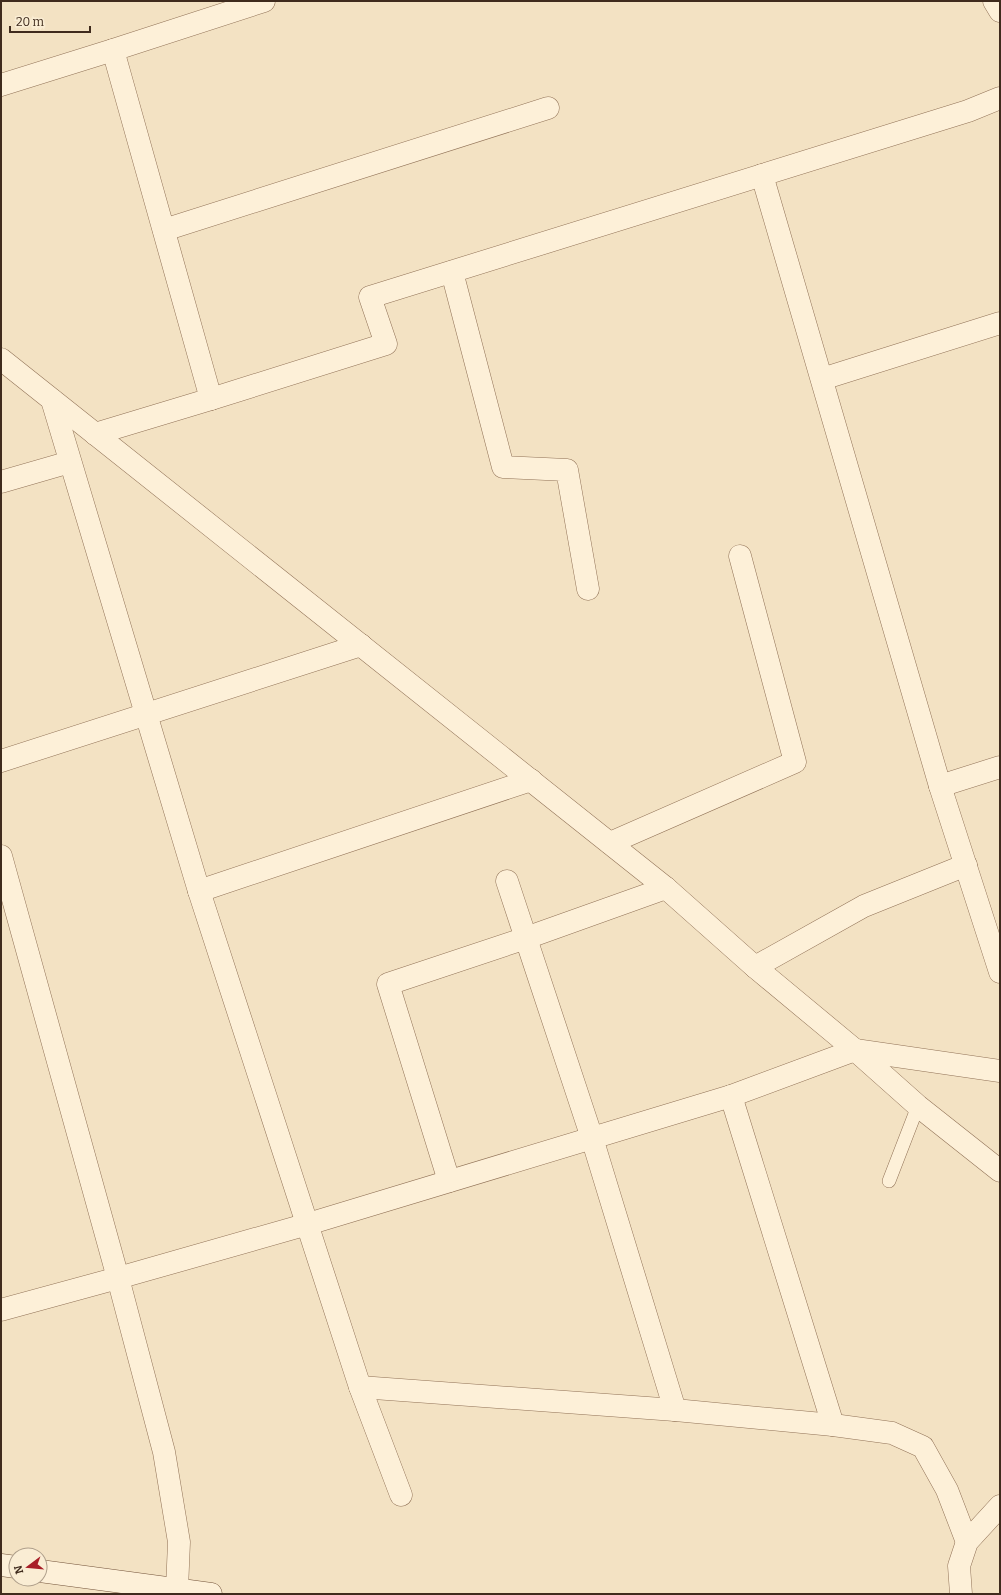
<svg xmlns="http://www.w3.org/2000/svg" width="1001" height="1595" viewBox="0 0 1001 1595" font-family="Bitter,serif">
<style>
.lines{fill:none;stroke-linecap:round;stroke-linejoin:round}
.service-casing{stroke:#917257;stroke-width:14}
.minor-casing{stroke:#917257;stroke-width:23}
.tertiary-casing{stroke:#917257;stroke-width:23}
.secondary-casing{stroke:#73533a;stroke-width:23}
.service{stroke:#fdf0d8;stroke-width:13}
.minor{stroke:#fdf0d8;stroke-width:22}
.tertiary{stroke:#fdf0d8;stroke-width:22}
.secondary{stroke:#fdf0d8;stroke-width:22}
</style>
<rect width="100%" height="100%" fill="#f3e2c3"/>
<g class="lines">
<g class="service-casing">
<path id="service" d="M889,1181L918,1106"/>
</g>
<g class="minor-casing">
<g id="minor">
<path d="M1,85L113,50L264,1"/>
<path d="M762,175L940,786L1000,972"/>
<path d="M164,230L548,108"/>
<path d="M452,272L503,467L567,470L588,589"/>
<path d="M1,359L666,888L755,967L855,1050L918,1106L1000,1171"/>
<path d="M822,379L1000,323"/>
<path d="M211,399L386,344L370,297L968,111L1000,98"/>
<path d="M52,400L199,891L360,1387L401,1495"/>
<path d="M95,434L211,399L113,50"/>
<path d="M1,482L70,462"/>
<path d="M1,761L361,645"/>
<path d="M940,786L1000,767"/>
<path d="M610,843L795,762L740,556"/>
<path d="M1,856L118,1278L164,1452L179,1542L177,1589"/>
<path d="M507,881L592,1138L675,1410"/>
<path d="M199,891L531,780"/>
<path d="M755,967L864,906L966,865"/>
<path d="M731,1096L833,1425"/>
<path d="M449,1181L388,984L526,938L666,888"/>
<path d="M1,1310L118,1278L308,1224L731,1096L855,1050L1000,1071"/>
<path d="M360,1387L675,1410L833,1425L892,1433L923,1447L947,1490L967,1542"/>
<path d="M961,1594L959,1566L967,1542L1000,1506"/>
</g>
</g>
<g class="tertiary-casing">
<path id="tertiary" d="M994,1L1000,11"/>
</g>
<g class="secondary-casing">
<g id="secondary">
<path d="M1,1565L16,1567"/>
<path d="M40,1571L211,1594"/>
</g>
</g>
<use href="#service" class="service"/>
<use href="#minor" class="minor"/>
<use href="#tertiary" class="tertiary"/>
<use href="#secondary" class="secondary"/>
</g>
<rect width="1001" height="1595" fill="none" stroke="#3f2b1d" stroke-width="4"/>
<g transform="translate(28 1567) rotate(254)"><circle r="19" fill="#faedd4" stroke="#af9f8b"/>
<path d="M0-3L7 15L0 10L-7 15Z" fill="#a81f28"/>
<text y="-6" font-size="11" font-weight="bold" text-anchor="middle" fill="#3f2b1d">N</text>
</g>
<path d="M10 26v6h80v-6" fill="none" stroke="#3f2b1d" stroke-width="2"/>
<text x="16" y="26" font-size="12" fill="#3f2b1d" stroke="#faedd4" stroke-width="3" paint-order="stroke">20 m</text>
</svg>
